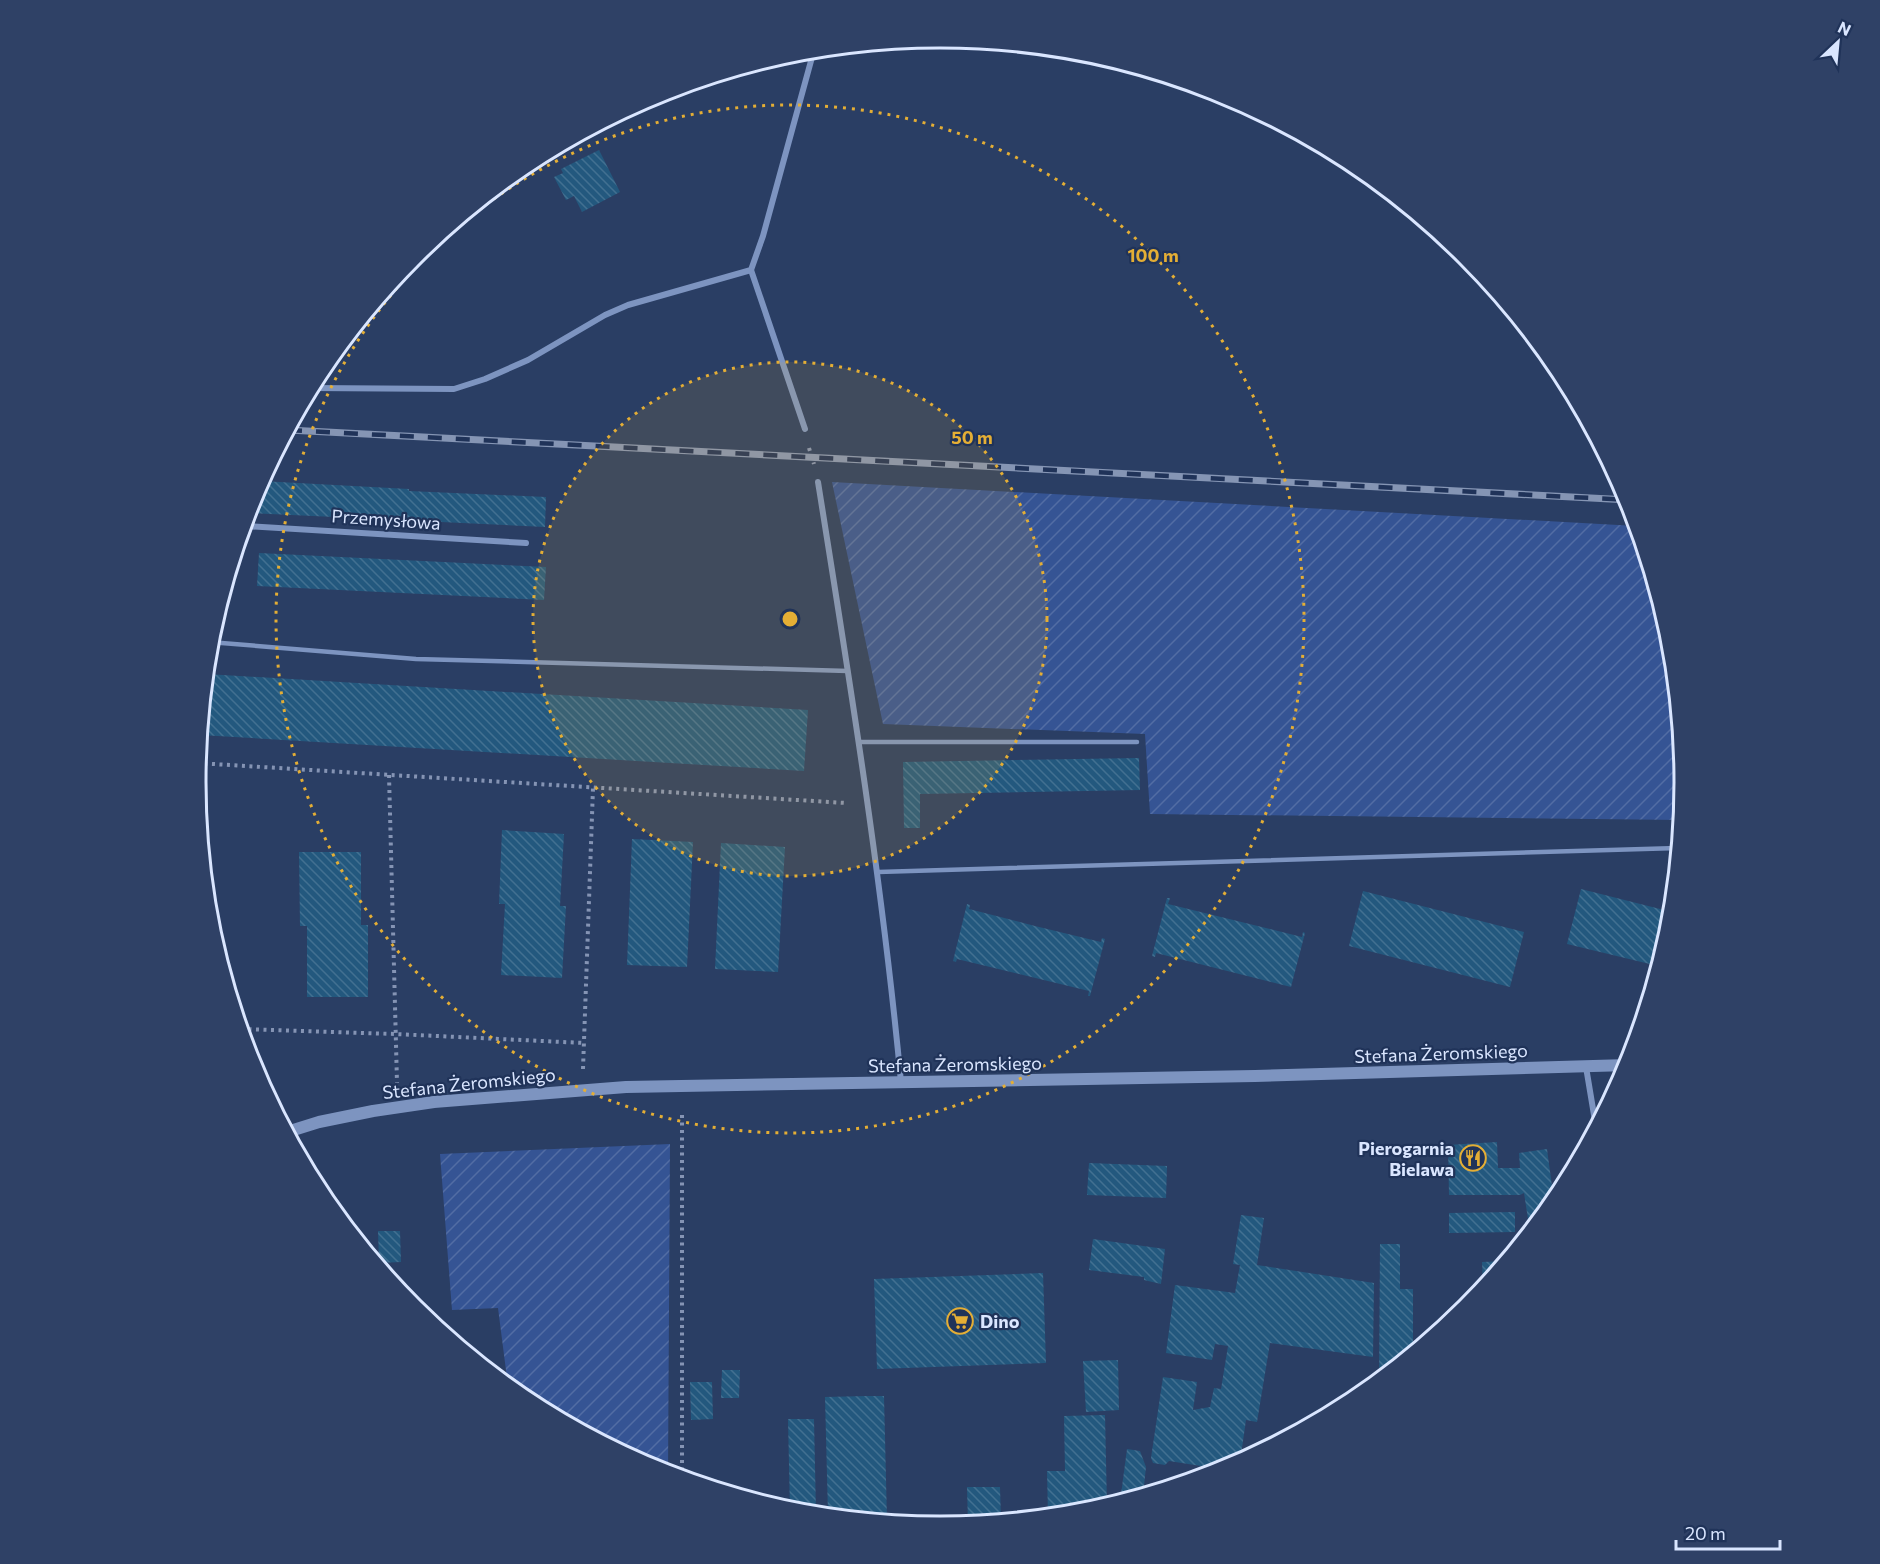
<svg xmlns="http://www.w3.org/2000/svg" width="1880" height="1564" viewBox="0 0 1880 1564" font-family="Commissioner,sans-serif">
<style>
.garden{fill:url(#garden-furrows)}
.building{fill:url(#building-back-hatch)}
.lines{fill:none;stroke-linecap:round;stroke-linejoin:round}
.path{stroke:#8594b4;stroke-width:4;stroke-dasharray:3 4.5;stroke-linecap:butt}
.lane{stroke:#7d94c0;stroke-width:4.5}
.street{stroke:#7d94c0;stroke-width:6}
.secondary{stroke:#7d94c0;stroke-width:12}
.rail-casing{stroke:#8595b4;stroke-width:7}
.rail{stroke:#203359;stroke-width:4.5;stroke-dasharray:14;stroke-linecap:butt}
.ring{fill:none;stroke:#e4ae35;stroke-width:3;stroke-dasharray:3 6}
.labels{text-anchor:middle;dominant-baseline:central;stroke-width:4.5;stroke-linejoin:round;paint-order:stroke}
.street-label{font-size:18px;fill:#dae6ff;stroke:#203359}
.poi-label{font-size:18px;font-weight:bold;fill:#dae6ff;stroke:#203359;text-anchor:end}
.rim{fill:none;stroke:#dae6ff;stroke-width:3}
.centre{fill:#e4ae35;stroke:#203359;stroke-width:3}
.ring-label{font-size:18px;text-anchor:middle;font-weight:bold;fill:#e4ae35;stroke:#203359;stroke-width:4.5;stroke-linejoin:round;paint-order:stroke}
</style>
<defs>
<pattern id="garden-furrows" width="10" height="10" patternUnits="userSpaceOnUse" patternTransform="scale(1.5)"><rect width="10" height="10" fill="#355494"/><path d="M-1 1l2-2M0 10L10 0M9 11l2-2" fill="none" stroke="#526da4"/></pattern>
<pattern id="building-back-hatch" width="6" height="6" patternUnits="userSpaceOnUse" patternTransform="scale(1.5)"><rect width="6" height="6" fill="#23587e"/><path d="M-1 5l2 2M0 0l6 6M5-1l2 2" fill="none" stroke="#427091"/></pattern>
</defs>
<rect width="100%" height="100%" fill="#2a3e64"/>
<g class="garden">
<path d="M832,482L1636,526L1670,637L1684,782L1681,820L1150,814L1145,734L883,724Z"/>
<path d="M670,1144L668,1474L655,1470L619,1451L618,1442H604L526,1401L508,1386L498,1308L452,1310L440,1154Z"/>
</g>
<g class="building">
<path d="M599,150L620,192L582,212L574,196L566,200L554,177L563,173L561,169Z"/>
<path d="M491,192L494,198L475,207L474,206Z"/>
<path d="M261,481L409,489V491L546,497L545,527L247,513L252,497Z"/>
<path d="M259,553L546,567L544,600L257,586Z"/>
<path d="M206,674L808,710L804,771L200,735Z"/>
<path d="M1139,758L1140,790L920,794V828H904L903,762Z"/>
<path d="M502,830L564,834L560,906H566L562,978L501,975L505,904H499Z"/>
<path d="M632,839L693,842L687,967L627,965Z"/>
<path d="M721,843L785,847L778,972L715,969Z"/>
<path d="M299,852H361V925H368V997H307V926H300Z"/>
<path d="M1581,889L1672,912L1670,928L1658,966L1567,944Z"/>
<path d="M1363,891L1524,932L1510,987L1349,946Z"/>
<path d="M1167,898H1170L1168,904L1302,937L1303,932L1305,933L1291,987L1156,953L1155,957L1152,956Z"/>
<path d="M967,904L970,905L969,909L1035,926L1101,942L1102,938L1105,939L1090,996H1088L1089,991L957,959L956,962L953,961Z"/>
<path d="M1497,1142L1498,1168H1520L1519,1153L1547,1149L1554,1201L1530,1232L1524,1193L1520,1195H1449L1448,1145Z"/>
<path d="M1089,1163L1167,1166L1166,1198L1087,1195Z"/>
<path d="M1515,1212V1232L1449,1233V1213Z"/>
<path d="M1241,1215L1264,1218L1257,1265L1374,1283L1373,1357L1270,1343L1257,1422L1246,1420L1240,1462L1221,1471L1220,1469L1169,1461L1165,1465L1153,1463L1151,1458L1163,1377L1197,1382L1193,1410L1210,1407L1214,1388L1221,1389L1228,1346L1215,1344L1212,1360L1166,1353L1175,1285L1235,1293L1240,1265L1233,1264Z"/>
<path d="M378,1231H400L401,1262L379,1263Z"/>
<path d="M1093,1239L1165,1249L1161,1284L1144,1280V1277L1089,1270Z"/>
<path d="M1380,1244H1400V1289H1413V1352L1379,1380Z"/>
<path d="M1505,1261L1485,1286L1483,1288L1482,1262Z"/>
<path d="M1043,1273L1046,1363L877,1369L874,1279Z"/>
<path d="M1118,1360L1119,1410L1086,1412L1083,1361Z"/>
<path d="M722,1370H740L739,1398H721Z"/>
<path d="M690,1382H712L713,1419L691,1420Z"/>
<path d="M866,1396H884L887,1521L828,1515L825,1397Z"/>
<path d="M1105,1415L1107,1506L1085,1512L1048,1516L1047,1471H1065L1064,1416Z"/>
<path d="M788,1419H814L816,1514L790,1511Z"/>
<path d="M608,1440V1442H618L619,1451L601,1441Z"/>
<path d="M1127,1449L1140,1451L1146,1467L1143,1495L1120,1502Z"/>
<path d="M967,1487H1000L1001,1520L968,1524Z"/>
</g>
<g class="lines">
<g class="path">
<path d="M809,448L814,464"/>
<path d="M197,763L846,803"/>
<path d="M389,775L397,1083"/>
<path d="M241,1029L395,1034L584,1043"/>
<path d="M583,1069L593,788"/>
<path d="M1478,1286V1294"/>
<path d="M682,1478V1112"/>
</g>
<g class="lane">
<path d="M209,642L416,659L848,671"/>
<path d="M859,742H1137"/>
<path d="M878,872L1678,848"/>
</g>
<g class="street">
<path d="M751,270L805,429"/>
<path d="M311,388L454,389L485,379L528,360L605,315L628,305L751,270L763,236L814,50"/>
<path d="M818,482C850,682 882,881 901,1082"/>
<path d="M244,526L526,543"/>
<path d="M1586,1067L1596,1127"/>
</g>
<path class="secondary" d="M287,1132L319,1122L373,1111L434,1102L626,1087L1255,1076L1628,1065"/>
<g class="rail-casing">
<path id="rail" d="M288,430L1629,500"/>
</g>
<use href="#rail" class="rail"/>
</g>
<circle cx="790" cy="619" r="257" fill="#e4ae35" fill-opacity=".12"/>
<g class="ring">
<circle cx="790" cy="619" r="257"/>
<circle cx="790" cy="619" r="514"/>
</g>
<defs>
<g id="restaurant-ring" transform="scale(1.35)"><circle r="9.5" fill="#203359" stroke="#e4ae35" stroke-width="1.5"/><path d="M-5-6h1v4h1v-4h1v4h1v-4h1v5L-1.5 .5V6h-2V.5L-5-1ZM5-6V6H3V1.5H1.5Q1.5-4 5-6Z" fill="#e4ae35"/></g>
<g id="supermarket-ring" transform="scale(1.35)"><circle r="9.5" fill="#203359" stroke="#e4ae35" stroke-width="1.5"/><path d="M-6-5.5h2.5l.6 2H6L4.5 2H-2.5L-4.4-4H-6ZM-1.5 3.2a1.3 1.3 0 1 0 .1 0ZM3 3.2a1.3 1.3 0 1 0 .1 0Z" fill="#e4ae35"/></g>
</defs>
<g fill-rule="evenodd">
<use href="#restaurant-ring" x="1473" y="1158"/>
<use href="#supermarket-ring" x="960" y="1321"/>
</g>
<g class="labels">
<g class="street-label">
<text transform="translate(386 519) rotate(4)">Przemysłowa</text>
<text transform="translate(1441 1053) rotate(-2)">Stefana Żeromskiego</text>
<text transform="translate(955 1064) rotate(-1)">Stefana Żeromskiego</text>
<text transform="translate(469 1083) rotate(-6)">Stefana Żeromskiego</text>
</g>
<g class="poi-label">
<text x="1454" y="1148">Pierogarnia<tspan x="1454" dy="21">Bielawa</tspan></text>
<text x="980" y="1321" text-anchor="start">Dino</text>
</g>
</g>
<path d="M0 0H1880V1564H0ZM206 782a734 734 0 1 1 1468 0a734 734 0 1 1-1468 0Z" fill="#2f4166" fill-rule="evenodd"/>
<path class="rim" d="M206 782a734 734 0 1 1 1468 0a734 734 0 1 1-1468 0Z"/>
<circle cx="790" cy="619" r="9" class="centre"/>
<g class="ring-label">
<text x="1153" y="262">100 m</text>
<text x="972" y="444">50 m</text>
</g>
<g transform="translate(1838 42) rotate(26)" stroke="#203359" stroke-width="4.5" paint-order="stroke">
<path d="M0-4.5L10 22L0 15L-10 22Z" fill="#dae6ff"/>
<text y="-9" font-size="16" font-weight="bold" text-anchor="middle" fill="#dae6ff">N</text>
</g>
<path d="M1676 1540v9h104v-9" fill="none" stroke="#dae6ff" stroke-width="3"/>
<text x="1685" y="1540" font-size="18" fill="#dae6ff" stroke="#203359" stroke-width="4.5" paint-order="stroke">20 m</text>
</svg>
